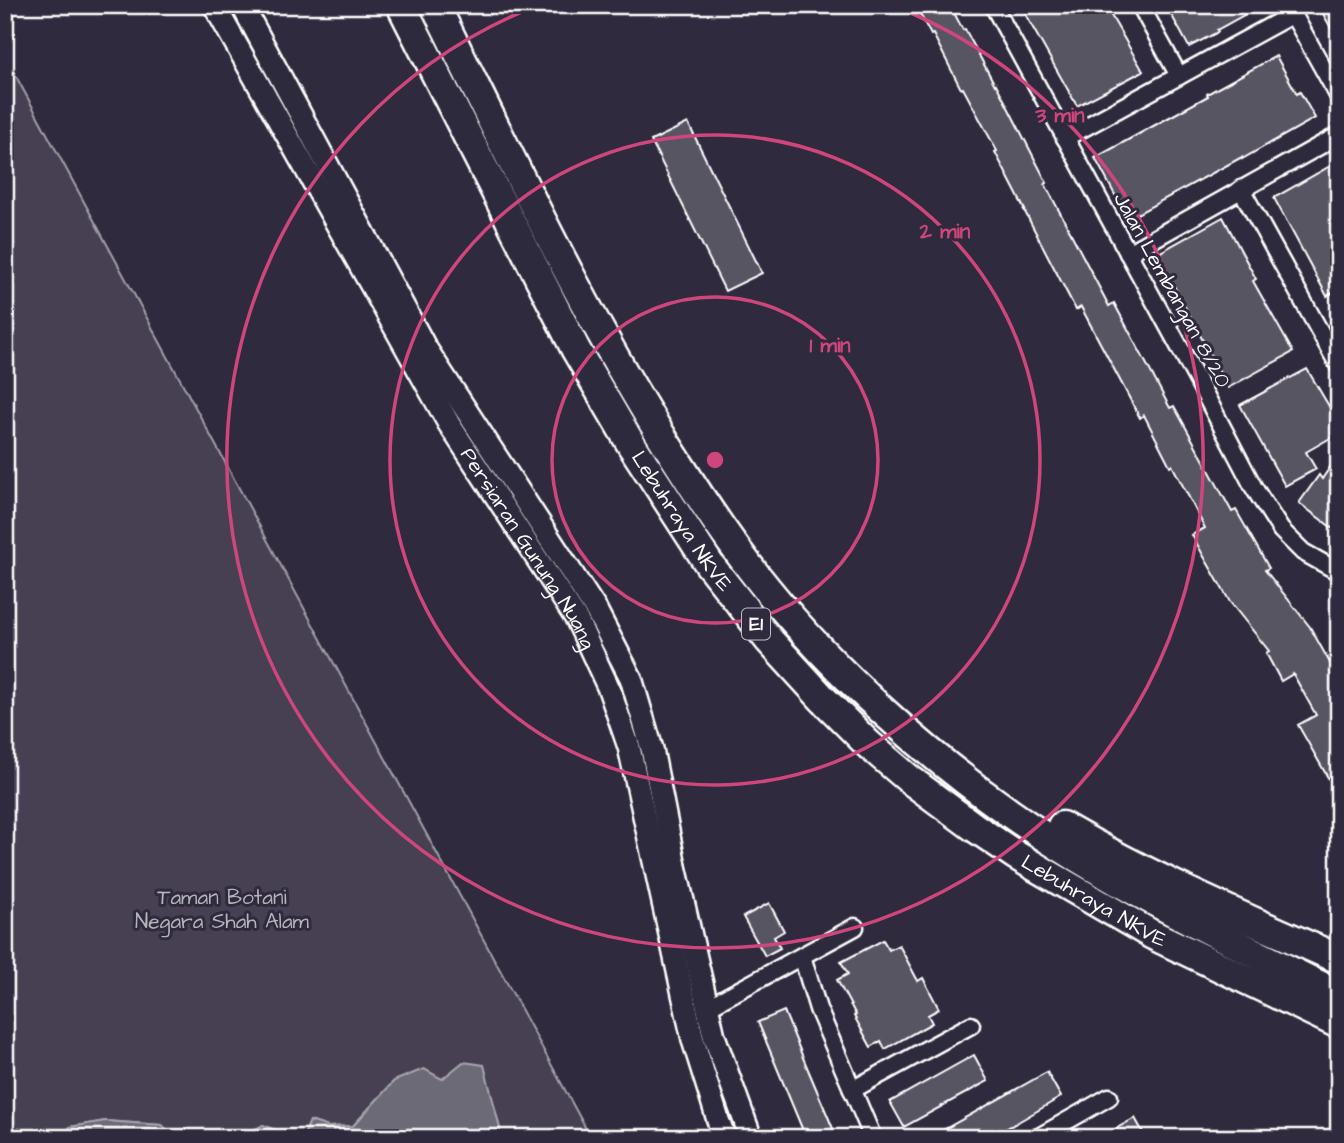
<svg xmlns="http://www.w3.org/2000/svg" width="1344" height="1143" viewBox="0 0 1344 1143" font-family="'Architects Daughter',sans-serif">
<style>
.green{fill:#464152;stroke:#a2a0a8;stroke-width:2}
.water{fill:#6d6a77;stroke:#a7a6ad;stroke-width:2}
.building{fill:#595564;stroke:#fff;stroke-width:2}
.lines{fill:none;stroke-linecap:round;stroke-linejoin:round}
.street-casing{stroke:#fff;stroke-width:21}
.secondary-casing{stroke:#fff;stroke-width:26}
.highway-casing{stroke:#fff;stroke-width:33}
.street{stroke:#2f2a3d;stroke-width:16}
.secondary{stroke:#2f2a3d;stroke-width:21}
.highway{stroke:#2f2a3d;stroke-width:28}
.ring{fill:none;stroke:#ce467c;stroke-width:3.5}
.labels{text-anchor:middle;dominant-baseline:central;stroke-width:6;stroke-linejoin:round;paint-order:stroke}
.shield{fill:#2f2a3d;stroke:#c1bfc5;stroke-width:2}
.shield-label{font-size:19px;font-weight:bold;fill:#fff}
.street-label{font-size:21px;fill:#fff;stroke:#2f2a3d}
.park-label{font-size:21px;fill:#b5b3ba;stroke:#2f2a3d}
.centre{fill:#ce467c;stroke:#2f2a3d;stroke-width:3.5}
.ring-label{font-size:21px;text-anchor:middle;font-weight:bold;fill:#ce467c;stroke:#2f2a3d;stroke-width:6;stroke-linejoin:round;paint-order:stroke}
</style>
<rect width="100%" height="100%" fill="#2f2a3d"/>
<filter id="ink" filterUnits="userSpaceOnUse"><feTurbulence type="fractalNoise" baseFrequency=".0143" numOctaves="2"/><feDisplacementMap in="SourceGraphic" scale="14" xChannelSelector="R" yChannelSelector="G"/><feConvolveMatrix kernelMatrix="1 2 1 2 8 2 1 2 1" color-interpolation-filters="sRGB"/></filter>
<g filter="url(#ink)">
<path class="green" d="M5,56L591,1138H500V1128L442,1079L424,1069L394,1081L353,1126L328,1127L310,1121L303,1138H294L263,1125L239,1138H176L162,1125L105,1121L70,1127L62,1138H8L5,1136Z"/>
<g class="water">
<path d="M463,1062L484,1065L500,1128V1138H303L310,1121L328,1127L353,1126L394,1081L424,1069L442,1079Z"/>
<path d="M105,1121L162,1125L176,1138H62L70,1127Z"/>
<path d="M263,1125L294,1138H239Z"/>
</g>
<g class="building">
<path d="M915,5H950L963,30L965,29L995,85L996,84L1047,183L1045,184L1109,306L1114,303L1170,408L1174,406L1232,512L1236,510L1269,568L1265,570L1310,627L1330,663L1339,658V797L1298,725L1316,715L1293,674L1281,681L1266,653L1269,651L1230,602L1207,562L1192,535L1205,528L1172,465L1170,466L1144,415L1140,418L1081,307L1076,310L1024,210H1025L995,152L997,151L963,88L961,89L933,34L931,35Z"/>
<path d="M1020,5H1105L1143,71L1077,106Z"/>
<path d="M1166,5H1262L1217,30L1218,32L1189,47Z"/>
<path d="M1318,5H1339V42Z"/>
<path d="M1276,56L1297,94L1300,92L1315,118L1242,159V157L1128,219L1095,158L1208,96L1207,94Z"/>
<path d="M688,123L762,273L725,291L651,141Z"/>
<path d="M1339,161V289L1327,296L1274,198Z"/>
<path d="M1223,217L1256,279L1253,281L1293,352L1228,388L1157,254Z"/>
<path d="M1307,369L1339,423V433L1306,452L1316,469L1285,486L1240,405Z"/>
<path d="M1339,454V533L1299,503L1319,475L1322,479Z"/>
<path d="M769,903L784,931L774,937L780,948L765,956L743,917Z"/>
<path d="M883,940L889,950L899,945L918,981L923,978L939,1009L928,1015L932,1023L885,1049L881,1041L871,1047L854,1016L856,1015L837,980L848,974L841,962Z"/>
<path d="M784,1011L804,1060L837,1138H806L758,1022Z"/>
<path d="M974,1055L988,1081L904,1127L890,1102Z"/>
<path d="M1047,1072L1061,1097L1013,1125L989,1138H929Z"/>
<path d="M1135,1118L1146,1138H1099Z"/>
</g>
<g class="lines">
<g class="street-casing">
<g id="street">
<path d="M993,5L1198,381L1254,488L1281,530L1303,552L1339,572"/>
<path d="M1140,5L1179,76"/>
<path d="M1289,7L1339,97"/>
<path d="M1065,138L1293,14"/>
<path d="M1241,189L1339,366"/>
<path d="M1128,253L1339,135"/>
<path d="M802,956L818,1009L873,1138"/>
<path d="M708,1007L855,927"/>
<path d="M852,1090L971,1025"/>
<path d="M1037,1138L1109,1097"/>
</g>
</g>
<g class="secondary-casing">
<g id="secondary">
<path id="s1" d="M214,5L449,424L577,620L609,689L629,747L693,1040L718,1120L725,1138"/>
<path d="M242,5L425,347L596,610L631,678L652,749L675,866L714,1036L751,1138"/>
</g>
</g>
<g class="highway-casing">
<g id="highway">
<path id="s2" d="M401,5L576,350L631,444L709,564L769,640L823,699L868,744L909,779L974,827L1017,856L1151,934L1339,1024"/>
<path d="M435,5C512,160 585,318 679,464C706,507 735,550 767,589C835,673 923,752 1011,814C1113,886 1227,939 1339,995"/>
<path d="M1062,826C1151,878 1245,918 1339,959"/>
</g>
</g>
<use href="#street" class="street"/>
<use href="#secondary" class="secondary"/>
<use href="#highway" class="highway"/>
</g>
</g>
<g class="ring">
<circle cx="715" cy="460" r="163"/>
<circle cx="715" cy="460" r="325"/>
<path d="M894 6A488 488 0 1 1 536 6"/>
</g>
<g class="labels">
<rect class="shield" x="742" y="608.5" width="28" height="31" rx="5"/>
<g class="shield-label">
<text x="756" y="624">E1</text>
</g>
<g class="street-label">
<text transform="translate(1172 290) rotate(61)">Jalan Lembangan 8/20</text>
<text stroke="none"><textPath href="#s2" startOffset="588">Lebuhraya NKVE</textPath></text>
<text stroke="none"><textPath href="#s1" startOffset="628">Persiaran Gunung Nuang</textPath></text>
<text stroke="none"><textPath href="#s2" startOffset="1155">Lebuhraya NKVE</textPath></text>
</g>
<g class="park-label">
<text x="222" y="897">Taman Botani<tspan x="222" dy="24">Negara Shah Alam</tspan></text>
</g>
</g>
<circle cx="715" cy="460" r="10" class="centre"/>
<g class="ring-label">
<text x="1060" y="122">3 min</text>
<text x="945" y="238">2 min</text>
<text x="830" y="352">1 min</text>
</g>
<rect width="1344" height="1143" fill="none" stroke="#2f2a3d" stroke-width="28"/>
<rect x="14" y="14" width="1316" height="1115" fill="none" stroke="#fff" stroke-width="2.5" filter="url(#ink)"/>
</svg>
